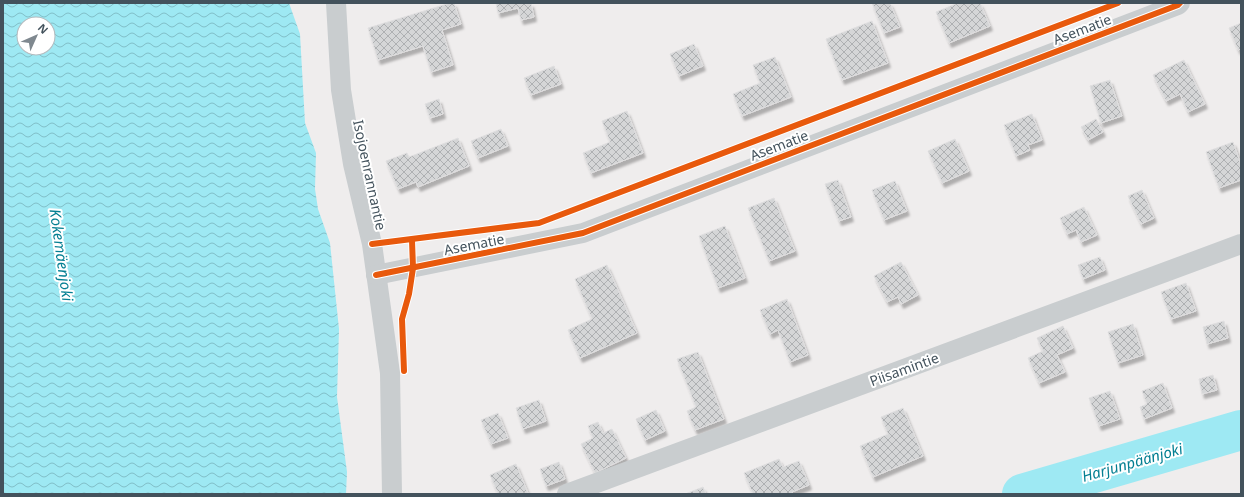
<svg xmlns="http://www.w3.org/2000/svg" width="1244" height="497" viewBox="0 0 1244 497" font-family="'Noto Sans',sans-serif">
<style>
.water{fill:url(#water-waves);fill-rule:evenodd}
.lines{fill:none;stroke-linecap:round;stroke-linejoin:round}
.river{stroke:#9ee9f3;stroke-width:40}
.building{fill:url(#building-cross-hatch);stroke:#e0dfe0;filter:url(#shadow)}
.street{stroke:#c9cdcf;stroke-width:20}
.cycleway-casing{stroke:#fff;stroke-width:8}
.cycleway{stroke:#e8590c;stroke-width:6}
.labels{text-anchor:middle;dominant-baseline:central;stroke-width:4;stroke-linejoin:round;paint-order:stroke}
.street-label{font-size:14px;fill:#43525c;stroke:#fff}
.water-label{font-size:15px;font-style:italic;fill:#037f92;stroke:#fff}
</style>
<defs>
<pattern id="water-waves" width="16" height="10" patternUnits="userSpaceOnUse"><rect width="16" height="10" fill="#9ee9f3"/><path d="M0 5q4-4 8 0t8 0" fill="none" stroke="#82bfc8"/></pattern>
<pattern id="building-cross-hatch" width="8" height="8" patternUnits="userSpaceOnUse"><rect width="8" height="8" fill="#d5d6d7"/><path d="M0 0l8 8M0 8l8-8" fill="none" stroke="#aeb0b2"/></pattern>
<filter id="shadow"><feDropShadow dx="2.5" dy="4.5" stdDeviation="1" flood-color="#0004"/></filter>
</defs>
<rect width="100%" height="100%" fill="#efeded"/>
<path class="water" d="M3,3H289L300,34L305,123L316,153L315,189L318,209L330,243L339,329L337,397L347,472L346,494H3ZM24,24H48V48H24Z"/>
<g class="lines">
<path class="river" d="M1022,494L1241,430"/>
</g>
<g class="building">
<path d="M450,3H454L461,24L442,30L453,65L431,72L423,46L378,60L368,28Z"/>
<path d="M496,3H524L525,4L531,3L534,17L521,20L518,8L498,13Z"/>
<path d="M872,3H890L900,27L884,33Z"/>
<path d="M958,3H980L990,26L949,43L936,12Z"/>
<path d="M872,21L888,63L842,80L826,39Z"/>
<path d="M1241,23V49L1238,50L1229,28Z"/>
<path d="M694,44L703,66L679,76L670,54Z"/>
<path d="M775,57L791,97L742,116L733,94L760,83L753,65Z"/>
<path d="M1184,60L1205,104L1188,112L1180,94L1166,101L1153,75Z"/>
<path d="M554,66L561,84L531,95L524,78Z"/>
<path d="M1110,80L1122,116L1101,123L1090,86Z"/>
<path d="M439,99L443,114L430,118L425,104Z"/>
<path d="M627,111L643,153L591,173L583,153L610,142L602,121Z"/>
<path d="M1032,114L1042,140L1028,145L1030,150L1016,156L1004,125Z"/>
<path d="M1096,119L1103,132L1088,140L1081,127Z"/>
<path d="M501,129L508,146L478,158L471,141Z"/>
<path d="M458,138L469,166L418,187L416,182L398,189L386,161L407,153L409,157Z"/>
<path d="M955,139L969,171L942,183L928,151Z"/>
<path d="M1233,142L1241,165V180L1219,188L1206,152Z"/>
<path d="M838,180L851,217L839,221L825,184Z"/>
<path d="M895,181L907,211L884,220L872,190Z"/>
<path d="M1142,190L1154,218L1141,224L1128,196Z"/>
<path d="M774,198L795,251L769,261L748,208Z"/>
<path d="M1084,207L1097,235L1081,242L1076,230L1067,234L1060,218Z"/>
<path d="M725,226L745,278L718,288L699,236Z"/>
<path d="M1100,257L1105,270L1083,279L1078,265Z"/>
<path d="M901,262L918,295L901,304L898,297L887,302L874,276Z"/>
<path d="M607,265L637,333L580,358L568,330L592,319L575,279Z"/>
<path d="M1186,283L1196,311L1171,319L1161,292Z"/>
<path d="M787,299L808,355L790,362L778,330L770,334L760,310Z"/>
<path d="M1224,321L1228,338L1207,344L1203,327Z"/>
<path d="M1133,324L1143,355L1118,363L1108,332Z"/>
<path d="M1063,326L1073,348L1057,355L1065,372L1039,383L1028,358L1043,351L1037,338Z"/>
<path d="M698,352L724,419L695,430L687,411L696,407L677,359Z"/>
<path d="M1213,375L1217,390L1202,394L1199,379Z"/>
<path d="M1163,383L1172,408L1144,419L1140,407L1147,404L1142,391Z"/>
<path d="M1110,391L1120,419L1099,426L1089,398Z"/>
<path d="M539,400L546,421L523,429L516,408Z"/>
<path d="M903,408L923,456L873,477L860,446L888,434L881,417Z"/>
<path d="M656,410L665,431L645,440L636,419Z"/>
<path d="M498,413L508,438L491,444L481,420Z"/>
<path d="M598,422L603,433L612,429L626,458L595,473L581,444L593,438L588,426Z"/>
<path d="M779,459L783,467L799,461L809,485L792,492L793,494H753L744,473Z"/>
<path d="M559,462L565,479L546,486L540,469Z"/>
<path d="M516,464L528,493L498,494L490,475Z"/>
<path d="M703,487L706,494H685Z"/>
</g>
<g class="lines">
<g class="street">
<path d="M336,3L341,90L353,164L372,244L390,373L392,494"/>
<path d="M376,275L583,233L1178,5L1180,3"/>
<path d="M567,494L1241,244"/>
</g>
<g class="cycleway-casing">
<g id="cycleway">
<path d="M372,244L539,223L1118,3"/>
<path d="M376,275L583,233L1178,5L1180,3"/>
<path d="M404,371L402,319L409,294L413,268L412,240"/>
</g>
</g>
<use href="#cycleway" class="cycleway"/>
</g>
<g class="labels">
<g class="street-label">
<text transform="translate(1082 29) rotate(-21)">Asematie</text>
<text transform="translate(779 145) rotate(-21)">Asematie</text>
<text transform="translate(370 175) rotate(78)">Isojoenrannantie</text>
<text transform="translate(474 244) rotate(-11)">Asematie</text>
<text transform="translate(904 369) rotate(-20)">Piisamintie</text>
</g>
<g class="water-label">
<text transform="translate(62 255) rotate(82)">Kokemäenjoki</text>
<text transform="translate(1132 462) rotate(-16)">Harjunpäänjoki</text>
</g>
</g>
<rect width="1244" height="497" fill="none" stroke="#43525c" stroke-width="8"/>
<g transform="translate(36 36) rotate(45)"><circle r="19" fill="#ffffff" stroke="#b4babe"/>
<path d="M0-3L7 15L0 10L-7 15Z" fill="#7f888f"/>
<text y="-6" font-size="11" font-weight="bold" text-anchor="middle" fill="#43525c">N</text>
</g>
</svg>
